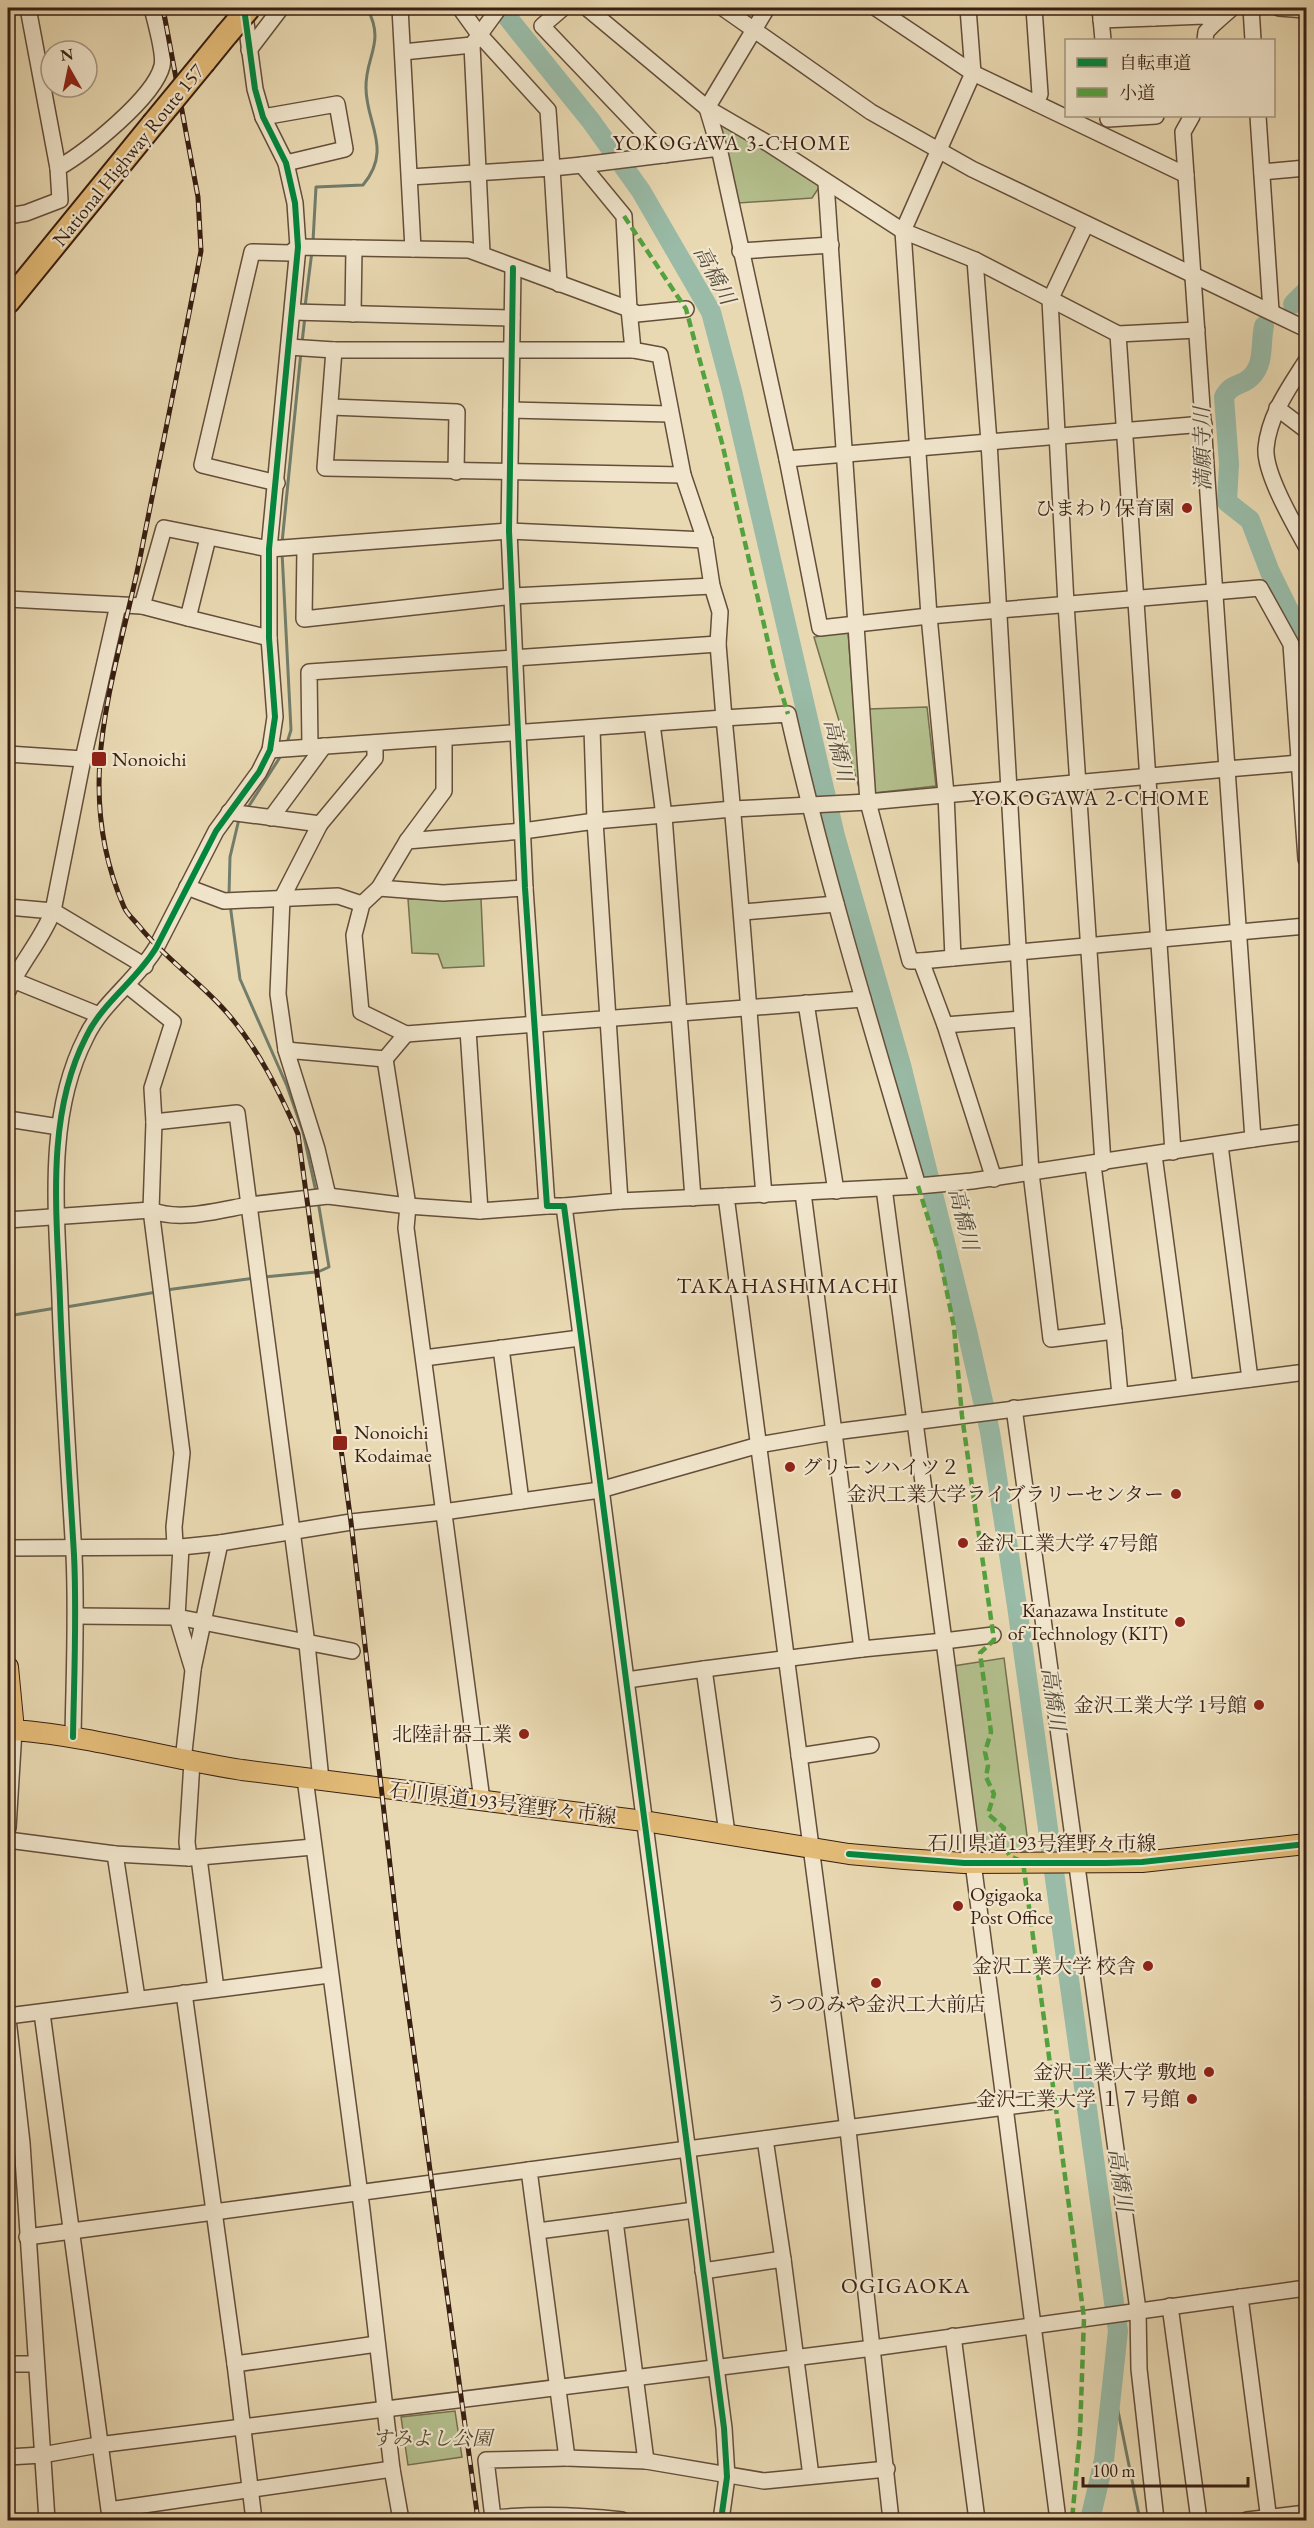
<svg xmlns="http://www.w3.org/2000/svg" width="1314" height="2528" viewBox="0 0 1314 2528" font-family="'EB Garamond','Noto Serif JP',serif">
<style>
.green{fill:#b4c08e;stroke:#767050;stroke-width:1.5}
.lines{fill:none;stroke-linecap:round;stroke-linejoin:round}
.stream{stroke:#727d6b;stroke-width:3}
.river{stroke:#99bba7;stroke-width:20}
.minor-casing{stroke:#644e3a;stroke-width:18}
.major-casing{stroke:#381f12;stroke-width:22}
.highway-casing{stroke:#381f12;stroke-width:26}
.minor{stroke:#f1e6cd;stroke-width:15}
.major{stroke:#e4bc79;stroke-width:20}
.highway{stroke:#e4bc79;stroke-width:22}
.rail-casing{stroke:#381f12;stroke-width:5}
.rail{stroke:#f1e6cd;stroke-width:3;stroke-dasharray:9;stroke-linecap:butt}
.highway-bridge-casing{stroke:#381f12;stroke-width:26;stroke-linecap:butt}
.highway-bridge{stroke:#e4bc79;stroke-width:22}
.quiet{stroke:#53a23f;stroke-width:4.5;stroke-dasharray:9 4.5;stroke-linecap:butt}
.cycleway-casing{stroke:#f1e6cd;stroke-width:10}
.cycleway{stroke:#00873e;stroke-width:6}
.poi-dot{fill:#8f2418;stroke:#f1e6cd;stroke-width:2}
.labels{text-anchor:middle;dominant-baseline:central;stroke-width:4.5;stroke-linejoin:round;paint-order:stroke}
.street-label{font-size:20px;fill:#381f12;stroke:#f1e6cd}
.poi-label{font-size:20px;fill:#381f12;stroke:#f1e6cd;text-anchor:end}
.park-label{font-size:20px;font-style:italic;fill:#574731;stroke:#f1e6cd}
.neighbourhood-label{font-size:21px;letter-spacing:1.5px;fill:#381f12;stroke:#f1e6cd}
.water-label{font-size:21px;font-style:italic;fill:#554e3f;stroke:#f1e6cd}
.quarter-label{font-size:22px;letter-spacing:1.5px;fill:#381f12;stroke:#f1e6cd}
</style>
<rect width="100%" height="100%" fill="#e9d9b2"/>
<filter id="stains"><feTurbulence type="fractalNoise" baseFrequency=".00333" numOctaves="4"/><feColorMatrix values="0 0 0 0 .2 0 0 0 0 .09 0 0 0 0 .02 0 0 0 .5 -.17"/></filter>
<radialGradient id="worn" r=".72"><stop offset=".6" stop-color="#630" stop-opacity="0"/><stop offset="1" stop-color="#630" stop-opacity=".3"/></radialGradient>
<g class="green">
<path d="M714,115L820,186L812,198L738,203Z"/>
<path d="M848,632L860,791L814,637Z"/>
<path d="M927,707L936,786L874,793L868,709Z"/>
<path d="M408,899H481L484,966L443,968L438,954L412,953Z"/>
<path d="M1004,1658L1029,1851H973L947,1667Z"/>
<path d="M455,2411L462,2457L408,2465L401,2417Z"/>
</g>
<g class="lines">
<g class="stream">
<path d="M313,241L316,187L363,185C393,149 366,124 366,88C365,56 386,43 367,8"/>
<path d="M305,307L312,251"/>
<path d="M302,343L305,316"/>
<path d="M282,543L301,352"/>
<path d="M282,552L291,730L287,743"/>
<path d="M247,809L282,754"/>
<path d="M229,895L230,857L239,819"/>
<path d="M230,904L240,979L287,1086L303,1132L316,1192"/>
<path d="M318,1201L329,1267L320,1271"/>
<path d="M264,1277L316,1272"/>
<path d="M166,1290L255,1278"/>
<path d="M66,1307L157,1292"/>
<path d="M8,1316L56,1308"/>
<path d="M1112,2381L1140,2520"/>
</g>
<g class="river">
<path d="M500,8L591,121L641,191L711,312L732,391L835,836L901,1065L967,1331L990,1432L1017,1606L1118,2331L1104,2460L1090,2520"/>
<path d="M1293,304L1306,291"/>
<path d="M1264,326C1260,344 1265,363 1251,377C1241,387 1232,382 1224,397L1229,464L1227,502L1250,520L1270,572L1299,631L1306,633"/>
</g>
<g class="minor-casing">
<g id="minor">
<path d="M28,8L58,168"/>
<path d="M400,8L413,249"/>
<path d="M460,8L478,33L548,110L552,168L582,165L624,216L629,309L637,314L686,309"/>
<path d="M563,8L542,26L665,155"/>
<path d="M587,8L707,108L769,144L903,231L975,260L1118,334L1173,1152"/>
<path d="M723,8L871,112L972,169L1306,329"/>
<path d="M876,8L973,73"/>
<path d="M968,8L973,73"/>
<path d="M1034,8L1040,94L1036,103"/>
<path d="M1100,8L1103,40"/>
<path d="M1153,8L1154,18L1204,16L1216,22L1206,32L1205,40"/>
<path d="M1251,8L1253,40"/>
<path d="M1279,8L1306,10"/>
<path d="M1101,20L1154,18"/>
<path d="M1216,22L1232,8"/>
<path d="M249,50L281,8"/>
<path d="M403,52L472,45"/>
<path d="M1192,116L1183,132L1227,769L1299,763"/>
<path d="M1258,116L1271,311"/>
<path d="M263,117L337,104L345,149L286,163"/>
<path d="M1108,119L1156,116"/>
<path d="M719,148L707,108L767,8"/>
<path d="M582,165L719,148L787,459L820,628L929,616L1260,588L1291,644L1306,859"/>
<path d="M1262,172L1306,168"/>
<path d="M1186,175L973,73L903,231L929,616L946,794L953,958L1306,926"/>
<path d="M410,177L552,168L559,284"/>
<path d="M826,183L868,802L910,961H921L945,1025L994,1179"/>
<path d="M8,216L26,213L60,200L58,168C86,152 154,98 162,66C165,54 155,21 152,8"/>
<path d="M1086,224L1050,300L1066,604L1103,1163"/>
<path d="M740,251L831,245"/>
<path d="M482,253L472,45L499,8"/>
<path d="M975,260L989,442L1204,424"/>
<path d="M513,268L509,531L525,888L547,1206H564L724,2428L727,2477L721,2520"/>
<path d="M293,312L512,318"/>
<path d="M353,314L354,248"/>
<path d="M1118,334L1197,330"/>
<path d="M289,347L334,350H633"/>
<path d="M334,350L325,468L683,475"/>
<path d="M1306,361C1289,388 1269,415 1266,448C1264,473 1294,524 1306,546"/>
<path d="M331,407L457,412L456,472"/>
<path d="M1277,408L1306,430"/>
<path d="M511,410L670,414"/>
<path d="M787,459L989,442L1031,1173L1051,1339L1114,1331L1120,1395"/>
<path d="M277,483L202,465L252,252L290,253L298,247L469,250L629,309L633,350L660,355L683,475L705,540L712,586L720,612L718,644L724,718L788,714C824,873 872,1029 918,1186"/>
<path d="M305,547L304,619L513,596L712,586"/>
<path d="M8,599L142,606L164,528L269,549L509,531L705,540"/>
<path d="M142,606L188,618L208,538"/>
<path d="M188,618L269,638"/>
<path d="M652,724L664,816L693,1198"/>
<path d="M592,728L595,821L733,809L868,802L1227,769L1253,1139L1306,1132"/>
<path d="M310,747L309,672L718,644"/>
<path d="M270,750L724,718C740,877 750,1036 764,1195"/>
<path d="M8,754L83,759"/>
<path d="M229,812L320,824"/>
<path d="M271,818L324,746"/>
<path d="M407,841L444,791V739"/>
<path d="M187,887L224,901L338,896L362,904"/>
<path d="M379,888L443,893L525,888"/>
<path d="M8,907L53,911L145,966"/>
<path d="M743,912L836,904"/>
<path d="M921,961L953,958"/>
<path d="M8,978L99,1015"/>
<path d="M128,986L173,1022L152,1088L154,1122L151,1210L182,1453L174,1527L175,1545"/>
<path d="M8,991C20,963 42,940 53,911L83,759L118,605"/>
<path d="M806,1003L836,1191"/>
<path d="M945,1025L1022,1019"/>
<path d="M468,1030L480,1211"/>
<path d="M406,1034L863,999"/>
<path d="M286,1050L278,994L282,898L320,824L375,758V743"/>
<path d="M385,1059L408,1206L480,1211L547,1206"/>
<path d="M8,1119L59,1127"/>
<path d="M154,1122L237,1113L249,1205L328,1196L317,1149L286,1050L385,1059L406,1034L361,1012L354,935L362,904L379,888L407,841L523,831L595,821L620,1201L564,1206"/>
<path d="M1220,1145L1250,1379"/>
<path d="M1154,1155L1185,1387"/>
<path d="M1093,1165L1114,1331"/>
<path d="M884,1188L944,1641L993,1635"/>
<path d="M803,1193L862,1649L944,1641L1005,2107L1053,2101"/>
<path d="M328,1196L408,1206L406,1228L482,1800"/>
<path d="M620,1201L726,1196"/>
<path d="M8,1220L151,1210C179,1222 220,1210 249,1205L307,1644L321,1780"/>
<path d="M501,1348L521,1501"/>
<path d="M424,1358L580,1338"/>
<path d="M1014,1408L1138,2310L1139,2369L1156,2520"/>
<path d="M181,1547L177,1617L193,1670L183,1761"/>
<path d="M8,1548L181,1547L220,1543L351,1522L443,1512L600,1490L759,1445L834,1432L1306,1372"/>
<path d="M76,1616L177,1617L352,1651"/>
<path d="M193,1669L220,1543"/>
<path d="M704,1669L862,1649"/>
<path d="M627,1680L704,1669L727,1833"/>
<path d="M8,1729L14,1730L8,1828"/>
<path d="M73,1737C74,1676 77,1615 74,1555C69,1470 63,1385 60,1301C57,1214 45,1117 86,1037C102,1003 136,981 156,948L216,831L259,772L270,750L275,717L269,638V549L298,247L295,203L286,163L263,117L255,89L244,8"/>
<path d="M799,1756L871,1745"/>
<path d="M192,1762L187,1842L189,1858L313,1847"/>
<path d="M305,1778L362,2210L392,2469L401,2520"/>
<path d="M8,1840L115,1854L189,1858"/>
<path d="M115,1854L137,1998"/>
<path d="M199,1858L216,1989"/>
<path d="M184,1993L235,2364"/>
<path d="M42,2013L109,2510L392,2469"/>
<path d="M8,2016L329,1975"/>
<path d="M8,2019L22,2143L47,2520"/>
<path d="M765,2139L783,2259"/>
<path d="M538,2231L615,2221"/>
<path d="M27,2237L529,2170"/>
<path d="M703,2271L783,2259L811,2476"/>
<path d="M1240,2297L1269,2520"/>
<path d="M1170,2306L1199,2520"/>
<path d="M953,2336L977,2520"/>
<path d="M8,2364H36"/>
<path d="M8,2457L42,2455L98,2445L873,2348L1306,2288"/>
<path d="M567,2458L646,2461L764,2481L887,2469"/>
<path d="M646,2461L615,2221L694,2210"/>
<path d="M493,2518L486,2460L567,2458L529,2170L1005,2107L1058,2520"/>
<path d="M254,2520L235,2364L377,2344"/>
<path d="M494,2520L493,2518C536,2514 580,2515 622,2520"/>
<path d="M891,2520L848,2130L726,1196L918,1186L972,1181L1253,1139"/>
<path d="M1247,2520L1306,2513"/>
</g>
</g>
<g class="major-casing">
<path id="major" d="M8,1667L14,1730C90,1736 166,1758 242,1770L644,1821L849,1854L905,1859L964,1863L1142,1862L1306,1844"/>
</g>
<g class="highway-casing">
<g id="highway">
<path d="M204,62L226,35"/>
<path d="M8,302L153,124"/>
</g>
</g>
<use href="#minor" class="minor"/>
<use href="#major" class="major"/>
<use href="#highway" class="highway"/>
<g class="rail-casing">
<path id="rail" d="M163,8L198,197L201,251C182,353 160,456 140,558C115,680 71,785 124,907C127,914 134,920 139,926C165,959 201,982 228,1014C259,1050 279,1091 298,1134L351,1522L399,1944L478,2520"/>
</g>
<use href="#rail" class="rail"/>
<g class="highway-bridge-casing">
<g id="highway-bridge">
<path d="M226,35L249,8"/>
<path d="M153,124L204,62"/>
</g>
</g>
<use href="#highway-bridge" class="highway-bridge"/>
<g class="quiet">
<path d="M624,216L686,309L722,443L774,668L788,714"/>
<path d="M918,1186L939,1253L954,1327L962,1416L994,1640L980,1653L991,1732L985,1752L988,1766L986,1777L994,1794L988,1814L1004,1828L1000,1839L1010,1856L1023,1862L1084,2318L1080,2433L1072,2520"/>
</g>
<g class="cycleway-casing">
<g id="cycleway">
<path d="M513,268L509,531L525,888L547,1206H564L724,2428L727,2477L721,2520"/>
<path d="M73,1737C74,1676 77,1615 74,1555C69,1470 63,1385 60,1301C57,1214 45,1117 86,1037C102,1003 136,981 156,948L216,831L259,772L270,750L275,717L269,638V549L298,247L295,203L286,163L263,117L255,89L244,8"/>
<path d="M849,1854L964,1863H1106L1142,1862L1306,1844"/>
</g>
</g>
<use href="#cycleway" class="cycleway"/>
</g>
<g class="poi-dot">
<circle cx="1187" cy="508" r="6"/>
<rect x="91" y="751" width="16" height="16" rx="3"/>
<rect x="332" y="1435" width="16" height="16" rx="3"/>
<circle cx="790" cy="1467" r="6"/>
<circle cx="1176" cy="1494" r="6"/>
<circle cx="963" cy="1543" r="6"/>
<circle cx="1180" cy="1622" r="6"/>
<circle cx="1259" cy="1705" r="6"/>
<circle cx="524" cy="1734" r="6"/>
<circle cx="958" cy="1906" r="6"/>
<circle cx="1148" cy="1966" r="6"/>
<circle cx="876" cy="1983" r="6"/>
<circle cx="1209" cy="2072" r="6"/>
<circle cx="1192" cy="2099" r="6"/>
</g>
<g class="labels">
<g class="street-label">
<text transform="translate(128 155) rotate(-51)">National Highway Route 157</text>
<text transform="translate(503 1803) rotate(7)">石川県道193号窪野々市線</text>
<text x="1042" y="1843">石川県道193号窪野々市線</text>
</g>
<g class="poi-label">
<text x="1175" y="508">ひまわり保育園</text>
<text x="112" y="759" text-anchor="start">Nonoichi</text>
<text x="354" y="1432" text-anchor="start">Nonoichi<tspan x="354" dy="23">Kodaimae</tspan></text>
<text x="802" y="1467" text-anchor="start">グリーンハイツ２</text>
<text x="1164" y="1494">金沢工業大学ライブラリーセンター</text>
<text x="975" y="1543" text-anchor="start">金沢工業大学 47号館</text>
<text x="1168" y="1610">Kanazawa Institute<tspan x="1168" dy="23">of Technology (KIT)</tspan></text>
<text x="1247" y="1705">金沢工業大学 1号館</text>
<text x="512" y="1734">北陸計器工業</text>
<text x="970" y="1894" text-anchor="start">Ogigaoka<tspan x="970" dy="23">Post Office</tspan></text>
<text x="1136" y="1966">金沢工業大学 校舎</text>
<text x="876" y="2004" text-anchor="middle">うつのみや金沢工大前店</text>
<text x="1197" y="2072">金沢工業大学 敷地</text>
<text x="1180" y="2099">金沢工業大学 １７号館</text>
</g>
<g class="park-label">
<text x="432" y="2438">すみよし公園</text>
</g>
<g class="neighbourhood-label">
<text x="732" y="142">YOKOGAWA 3-CHOME</text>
<text x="1091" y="797">YOKOGAWA 2-CHOME</text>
</g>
<g class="water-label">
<text transform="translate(715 275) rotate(62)">高橋川</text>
<text transform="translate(1202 449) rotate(-91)">満願寺川</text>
<text transform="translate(839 750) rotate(77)">高橋川</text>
<text transform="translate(964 1219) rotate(76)">高橋川</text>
<text transform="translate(1054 1699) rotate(82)">高橋川</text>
<text transform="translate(1121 2180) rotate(82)">高橋川</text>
</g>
<g class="quarter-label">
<text x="788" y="1285">TAKAHASHIMACHI</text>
<text x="906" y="2285">OGIGAOKA</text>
</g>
</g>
<rect width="1314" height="2528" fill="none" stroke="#e9d9b2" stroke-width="30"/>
<rect x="9" y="9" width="1296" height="2510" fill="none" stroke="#381f12" stroke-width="3"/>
<rect x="15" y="15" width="1284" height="2498" fill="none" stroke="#381f12" stroke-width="1.5"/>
<rect x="1065" y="39" width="210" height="78" fill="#f1e6cd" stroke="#a79682" stroke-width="1.5"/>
<rect x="1077" y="58" width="30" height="9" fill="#00873e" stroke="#a79682" stroke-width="1.5"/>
<text x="1119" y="69" font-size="18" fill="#381f12">自転車道</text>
<rect x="1077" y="88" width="30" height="9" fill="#53a23f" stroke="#a79682" stroke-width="1.5"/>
<text x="1119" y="99" font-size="18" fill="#381f12">小道</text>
<g transform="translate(69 69) rotate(351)"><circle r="28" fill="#f1e6cd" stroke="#a79682" stroke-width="1.5"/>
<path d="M0-4.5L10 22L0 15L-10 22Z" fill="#8f2418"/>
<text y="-9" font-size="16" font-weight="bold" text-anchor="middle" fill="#381f12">N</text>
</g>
<path d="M1083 2477v9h165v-9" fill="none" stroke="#381f12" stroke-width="3"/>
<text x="1092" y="2477" font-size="18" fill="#381f12" stroke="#f1e6cd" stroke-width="4.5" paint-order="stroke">100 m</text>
<rect width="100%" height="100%" filter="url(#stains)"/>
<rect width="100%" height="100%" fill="url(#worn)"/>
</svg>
